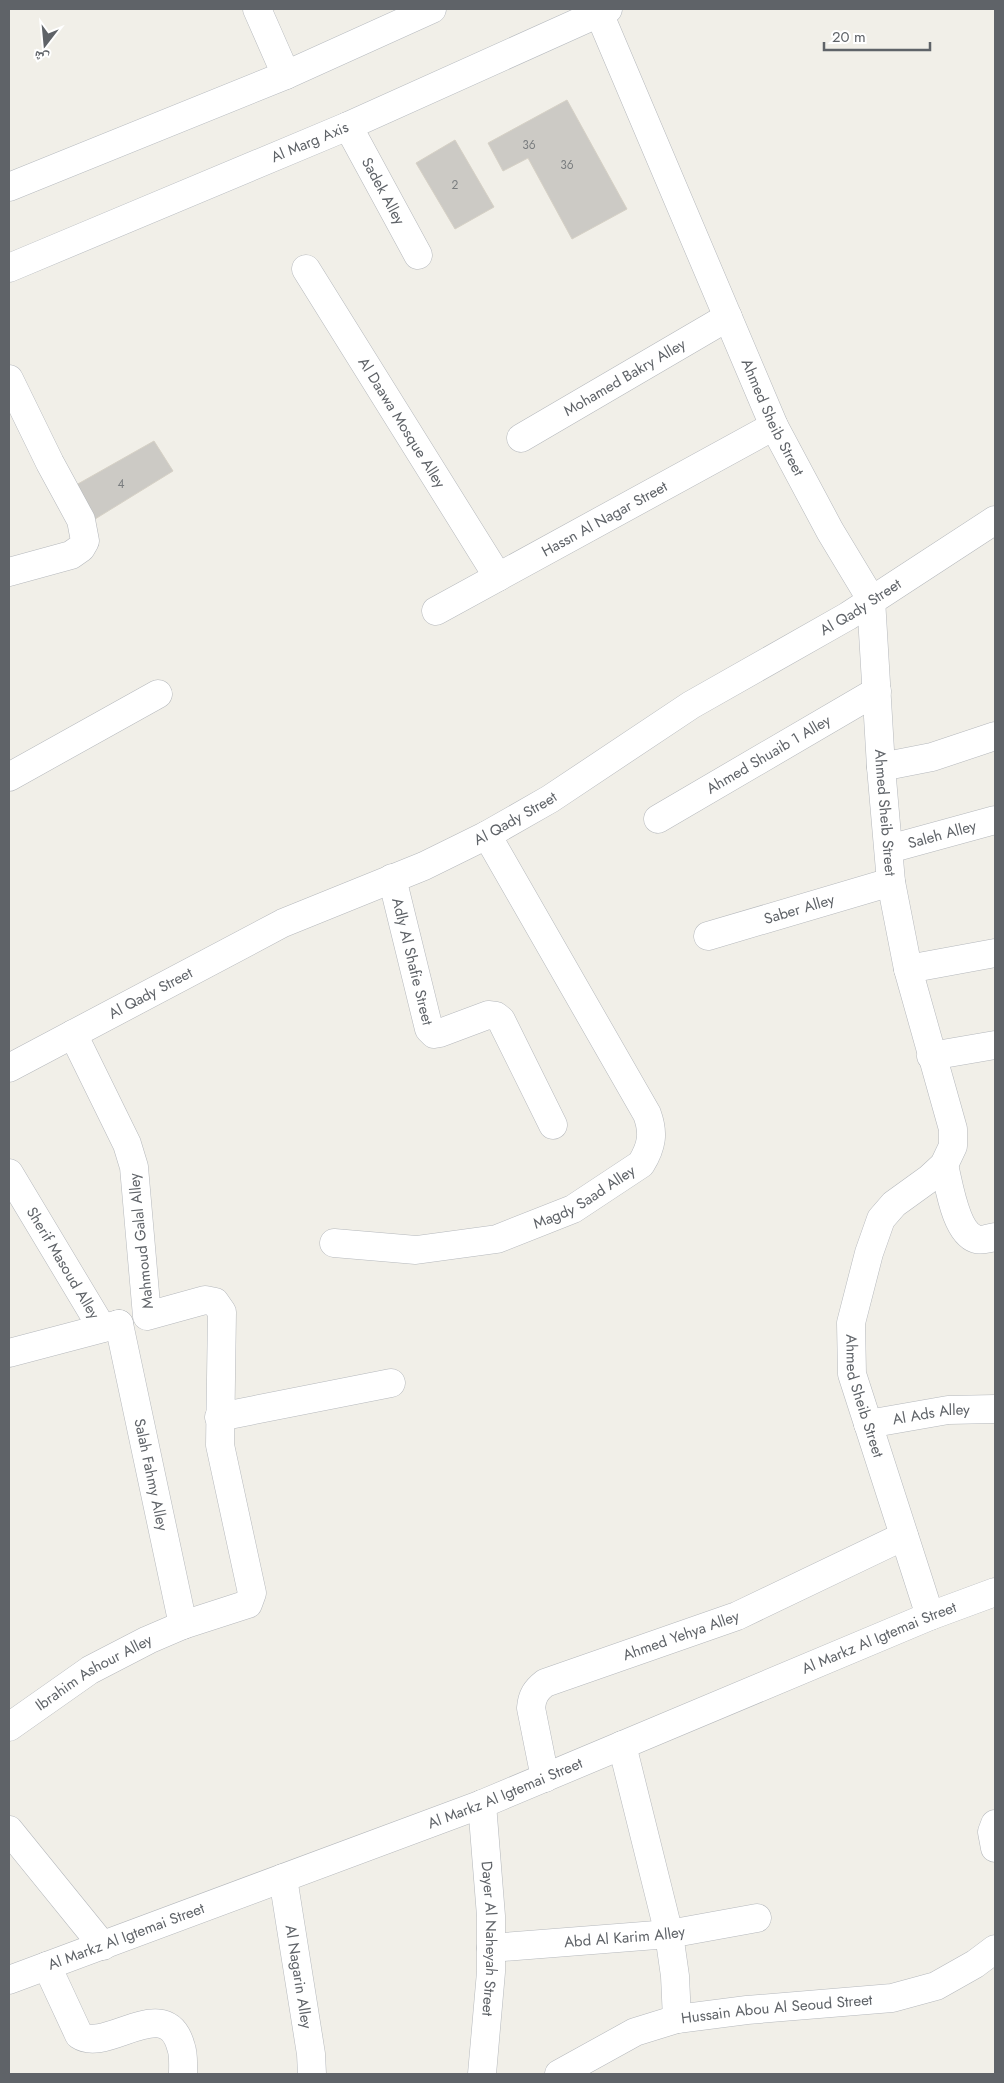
<svg xmlns="http://www.w3.org/2000/svg" width="1004" height="2083" viewBox="0 0 1004 2083" font-family="Jost,'Noto Naskh Arabic',sans-serif">
<style>
.building{fill:#cccac5;stroke:#d6d1c6}
.lines{fill:none;stroke-linecap:round;stroke-linejoin:round}
.street-casing{stroke:#b5b8bc;stroke-width:29}
.secondary-casing{stroke:#b6babf;stroke-width:29}
.street{stroke:#fff;stroke-width:28}
.secondary{stroke:#fff;stroke-width:28}
.labels{text-anchor:middle;dominant-baseline:central;stroke-width:4;stroke-linejoin:round;paint-order:stroke}
.number-label{font-size:12px;fill:#7a7d7f}
.street-label{font-size:15px;fill:#5f6368;stroke:#fff}
</style>
<rect width="100%" height="100%" fill="#f1efe8"/>
<g class="building">
<path d="M567,100L627,209L572,239L528,158L503,171L488,143Z"/>
<path d="M455,140L494,207L455,229L416,163Z"/>
<path d="M154,441L173,471L87,524L69,489Z"/>
</g>
<g class="lines">
<g class="street-casing">
<g id="street">
<path d="M257,9L286,75"/>
<path id="s1" d="M599,13L774,426L830,531L871,599L881,767L891,882L908,969L953,1129V1146L944,1165L930,1178L894,1204L881,1219L869,1253L851,1323L852,1374L930,1616"/>
<path id="s2" d="M348,126L418,255"/>
<path id="s3" d="M306,269L498,577"/>
<path d="M9,379L50,463L81,520L85,541L81,548L71,555L9,572"/>
<path id="s4" d="M521,438L728,317"/>
<path id="s5" d="M436,611L774,426"/>
<path d="M881,767L932,757L995,736"/>
<path d="M9,777L158,694"/>
<path id="s6" d="M658,819L877,691"/>
<path id="s7" d="M889,849L995,820"/>
<path id="s8" d="M392,878L429,1029L434,1034L440,1033L488,1015L496,1016L501,1020L553,1125"/>
<path id="s9" d="M708,936L891,882"/>
<path d="M908,969L995,953"/>
<path d="M931,1056L995,1045"/>
<path id="s10" d="M9,1068L283,923L424,866L487,835L550,799L691,705L848,616L995,520"/>
<path d="M944,1165C949,1184 955,1232 976,1239C982,1241 989,1238 995,1237"/>
<path id="s11" d="M9,1173L102,1328"/>
<path id="s12" d="M334,1243L416,1250L497,1239L573,1209L641,1164C652,1146 654,1133 647,1114L487,835"/>
<path id="s13" d="M119,1324L183,1625"/>
<path d="M9,1353L119,1324"/>
<path d="M219,1417L391,1383"/>
<path id="s14" d="M868,1424L948,1410L995,1409"/>
<path id="s15" d="M9,1727L90,1670L148,1640L183,1625L248,1604L252,1593L220,1445L222,1312L215,1302L205,1300L147,1316L134,1167L127,1144L73,1034"/>
<path d="M622,1745L669,1934L675,1976L677,2019"/>
<path id="s16" d="M545,1778L531,1708C532,1696 536,1690 545,1683L737,1616L904,1536"/>
<path id="s17" d="M482,1804L491,1916V1972L482,2074"/>
<path d="M995,1824L992,1832L995,1848"/>
<path d="M9,1830L103,1946"/>
<path id="s18" d="M283,1878L311,2054L312,2074"/>
<path id="s19" d="M491,1948L669,1934L757,1918"/>
<path d="M47,1966L79,2035C107,2054 166,1991 181,2047C184,2055 183,2066 183,2074"/>
<path id="s20" d="M9,1980L482,1804L930,1616L995,1592"/>
<path id="s21" d="M559,2074L635,2032L677,2019L747,2010L892,1998L936,1986L975,1964L995,1949"/>
</g>
</g>
<g class="secondary-casing">
<g id="secondary">
<path d="M9,187L286,75L432,9"/>
<path id="s22" d="M9,268L348,126L608,9"/>
</g>
</g>
<use href="#street" class="street"/>
<use href="#secondary" class="secondary"/>
</g>
<g class="labels">
<g class="number-label">
<text x="529" y="145">36</text>
<text x="567" y="165">36</text>
<text x="455" y="185">2</text>
<text x="121" y="484">4</text>
</g>
<g class="street-label">
<text stroke="none"><textPath href="#s22" startOffset="326">Al Marg Axis</textPath></text>
<text stroke="none"><textPath href="#s2" startOffset="74">Sadek Alley</textPath></text>
<text stroke="none"><textPath href="#s4" startOffset="120">Mohamed Bakry Alley</textPath></text>
<text stroke="none"><textPath href="#s1" startOffset="440">Ahmed Sheib Street</textPath></text>
<text stroke="none"><textPath href="#s3" startOffset="181">Al Daawa Mosque Alley</textPath></text>
<text stroke="none"><textPath href="#s5" startOffset="192">Hassn Al Nagar Street</textPath></text>
<text stroke="none"><textPath href="#s10" startOffset="970">Al Qady Street</textPath></text>
<text stroke="none"><textPath href="#s6" startOffset="128">Ahmed Shuaib 1 Alley</textPath></text>
<text stroke="none"><textPath href="#s1" startOffset="861">Ahmed Sheib Street</textPath></text>
<text stroke="none"><textPath href="#s10" startOffset="565">Al Qady Street</textPath></text>
<text stroke="none"><textPath href="#s7" startOffset="55">Saleh Alley</textPath></text>
<text stroke="none"><textPath href="#s9" startOffset="95">Saber Alley</textPath></text>
<text stroke="none"><textPath href="#s8" startOffset="86">Adly Al Shafie Street</textPath></text>
<text stroke="none"><textPath href="#s10" startOffset="160">Al Qady Street</textPath></text>
<text stroke="none"><textPath href="#s12" startOffset="261">Magdy Saad Alley</textPath></text>
<text transform="translate(141 1241) rotate(-96)">Mahmoud Galal Alley</text>
<text stroke="none"><textPath href="#s11" startOffset="105">Sherif Masoud Alley</textPath></text>
<text stroke="none"><textPath href="#s1" startOffset="1490">Ahmed Sheib Street</textPath></text>
<text stroke="none"><textPath href="#s14" startOffset="64">Al Ads Alley</textPath></text>
<text stroke="none"><textPath href="#s13" startOffset="154">Salah Fahmy Alley</textPath></text>
<text stroke="none"><textPath href="#s16" startOffset="245">Ahmed Yehya Alley</textPath></text>
<text stroke="none"><textPath href="#s20" startOffset="935">Al Markz Al Igtemai Street</textPath></text>
<text stroke="none"><textPath href="#s15" startOffset="101">Ibrahim Ashour Alley</textPath></text>
<text stroke="none"><textPath href="#s20" startOffset="530">Al Markz Al Igtemai Street</textPath></text>
<text stroke="none"><textPath href="#s20" startOffset="125">Al Markz Al Igtemai Street</textPath></text>
<text stroke="none"><textPath href="#s19" startOffset="134">Abd Al Karim Alley</textPath></text>
<text stroke="none"><textPath href="#s17" startOffset="135">Dayer Al Naheyah Street</textPath></text>
<text stroke="none"><textPath href="#s18" startOffset="100">Al Nagarin Alley</textPath></text>
<text stroke="none"><textPath href="#s21" startOffset="231">Hussain Abou Al Seoud Street</textPath></text>
</g>
</g>
<rect width="1004" height="2083" fill="none" stroke="#5f6368" stroke-width="20"/>
<g transform="translate(45 45) rotate(196)" stroke="#ffffff" stroke-width="4" paint-order="stroke">
<path d="M0-4L9 19L0 12L-9 19Z" fill="#5f6368"/>
<text y="-8" font-size="14" font-weight="bold" text-anchor="middle" fill="#5f6368">ش</text>
</g>
<path d="M824 42v8h106v-8" fill="none" stroke="#5f6368" stroke-width="2.5"/>
<text x="832" y="42" font-size="15" fill="#5f6368" stroke="#ffffff" stroke-width="4" paint-order="stroke">20 m</text>
</svg>
